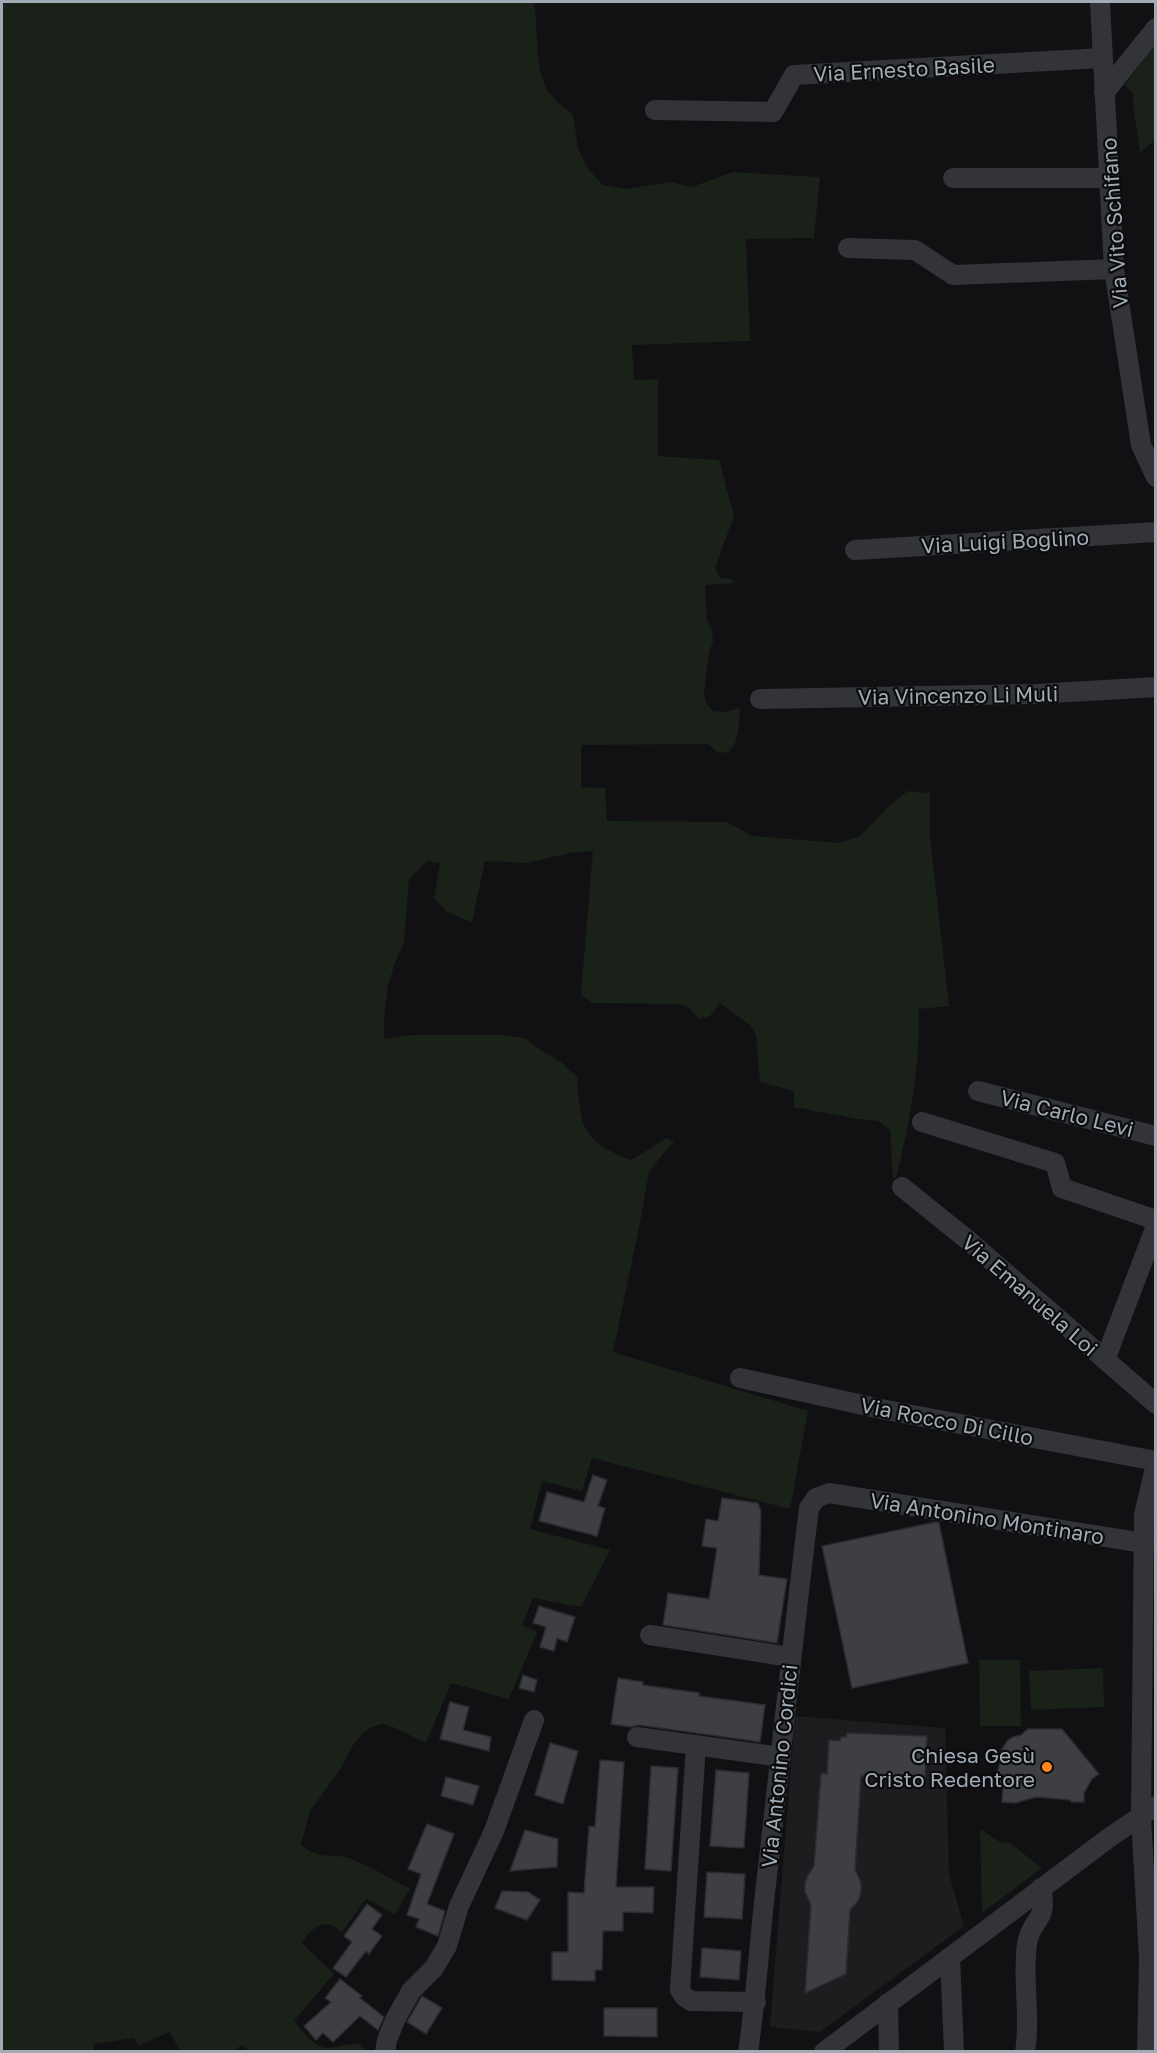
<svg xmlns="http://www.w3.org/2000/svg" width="1157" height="2053" viewBox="0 0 1157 2053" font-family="'Golos Text',sans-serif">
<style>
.built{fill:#1d1d20}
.green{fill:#192119}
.building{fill:#3d3f43;stroke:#2b2c2f;stroke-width:1.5}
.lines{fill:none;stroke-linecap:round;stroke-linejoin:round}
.minor{stroke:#323438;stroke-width:20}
.poi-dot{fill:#ff851d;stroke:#0c0c0e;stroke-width:2}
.labels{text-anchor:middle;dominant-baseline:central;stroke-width:4.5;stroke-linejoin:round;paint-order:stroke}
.street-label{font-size:21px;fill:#a1abb5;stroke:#0c0c0e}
.poi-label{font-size:21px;fill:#a1abb5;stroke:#0c0c0e;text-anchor:end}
</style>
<rect width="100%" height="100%" fill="#111113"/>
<path class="built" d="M795,1716L945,1728L949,1874L964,1926L820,2032L770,2027Z"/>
<g class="green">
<path d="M2,2H534C538,25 535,62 544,83C549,97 562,106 573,114L578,149L588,169L603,185L624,189L671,182L692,187L733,172L820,177L814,238L746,239L750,341L632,345L634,380L658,379V456L719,460L734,516L715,568L720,578L730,579L736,583L705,585L707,620L712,631L713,642L709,652L704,692L706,703L713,711L724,712L740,708L738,732L735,743L729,752L718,753L708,744L581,745V787L605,788L607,821L727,822L752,836L839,843L860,836L891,804L908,791L930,793V837L949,1006L919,1009C920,1068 910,1121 896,1178H893L890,1130L878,1121L857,1119L794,1107V1091L760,1082L756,1035L750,1025L720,1003L710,1016L699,1019L689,1008L679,1004L592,1003L581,994L593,851L570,853L527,863L485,861L472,922L447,912L434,898L440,863L427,861L409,879L404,943L395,963L388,985L384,1017V1039L411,1035H503L525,1038L542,1051L561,1062L577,1077C581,1127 580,1140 631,1160L667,1138L674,1142L666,1150L649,1172L640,1223L613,1352L808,1411L790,1509L592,1458L582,1491L542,1481L530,1529L610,1550L581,1607L533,1598L522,1625L537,1632L509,1699L451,1683L426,1743L393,1727L383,1724L372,1727L363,1733L353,1745L341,1768L310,1811L301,1844C318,1862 334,1851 354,1860C373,1868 392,1879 410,1889L395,1914L366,1899L341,1933C329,1915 309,1928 302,1943L334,1974L294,2021C303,2031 314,2049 329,2048C339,2047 348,2043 359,2044L365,2051H249L242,2045L233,2051H181L169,2032L139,2046L134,2038L94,2044V2051H2Z"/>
<path d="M1155,44V142L1151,143L1140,153L1133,103L1134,95L1125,85Z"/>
<path d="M979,1660H1020L1021,1726H980Z"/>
<path d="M1103,1668L1104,1707L1031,1710L1029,1671Z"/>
<path d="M980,1829L1000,1842L1010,1843L1042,1868L982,1913Z"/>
</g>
<g class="building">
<path d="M593,1475L607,1480L598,1506L605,1508L597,1536L539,1521L547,1492L584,1502Z"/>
<path d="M722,1498L758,1503L761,1511L759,1575L787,1579L777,1643L663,1625L668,1593L709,1599L717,1548L702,1546L706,1519L718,1521Z"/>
<path d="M936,1522L939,1523L968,1663L852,1688L822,1546Z"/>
<path d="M539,1606L575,1617L567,1642L557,1638L554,1651L540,1647L546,1627L533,1623Z"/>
<path d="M523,1675L537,1680L534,1692L519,1688Z"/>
<path d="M618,1678L643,1682V1685L699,1693V1696L765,1705L760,1742L639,1725L631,1727L611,1724Z"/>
<path d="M450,1702L469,1707L463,1730L491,1737L489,1751L440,1739Z"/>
<path d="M1028,1729H1062L1099,1774L1092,1779L1084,1793V1802H1071L1070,1800L1036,1797L1015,1803L1002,1802L1003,1787L997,1782V1773L1000,1763L998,1760L999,1754L1007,1741L1013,1737L1021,1735Z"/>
<path d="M847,1733L927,1736L925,1780L861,1776L855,1869L861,1883V1892L858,1901L850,1910L846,1974L805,1993L811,1905L805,1892V1883L808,1875L814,1866L821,1773L827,1774L829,1740L840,1741L841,1737H846Z"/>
<path d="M550,1743L578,1751L563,1804L535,1795Z"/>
<path d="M600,1760L624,1762L616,1887H654L653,1913L623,1912V1931H603L602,1970H595V1981L552,1980V1952H568V1892L584,1893L589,1826L595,1827Z"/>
<path d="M651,1766L678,1768L671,1871L645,1869Z"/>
<path d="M716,1770L749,1773L744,1848L710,1846Z"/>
<path d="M446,1777L479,1786L473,1805L441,1796Z"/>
<path d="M427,1824L454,1834L427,1904L445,1911L438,1936L416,1927L419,1919L407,1915L421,1874L408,1869Z"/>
<path d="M525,1830L558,1839L557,1867L510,1871Z"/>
<path d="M707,1872L745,1874L742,1919L704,1917Z"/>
<path d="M502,1891L528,1892L540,1900L527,1920L495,1908Z"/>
<path d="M367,1904L382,1915L372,1929L382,1936L369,1954L366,1951L346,1977L333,1968L352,1942L344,1936Z"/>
<path d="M702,1948L741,1951L739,1980L700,1977Z"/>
<path d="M340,1979L362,1996L360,1998L384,2017L378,2030L360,2016L333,2042L323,2033L316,2040L304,2026L331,2002L325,1998Z"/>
<path d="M422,1996L442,2008L426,2034L407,2022Z"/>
<path d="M604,2008H657V2037L604,2036Z"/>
</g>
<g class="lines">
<g class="minor">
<path d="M1100,2L1114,269L1141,445L1156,477"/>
<path d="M1104,93L1156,28"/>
<path d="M655,110L773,112L794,75L1102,58"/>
<path d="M953,178H1110"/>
<path d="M848,248L915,250L953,275L1114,269"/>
<path d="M855,550L1156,532"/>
<path d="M760,699L1036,694L1156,687"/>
<path d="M978,1091L1156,1136"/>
<path d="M922,1122L1055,1163L1062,1188L1156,1220"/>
<path d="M902,1187L969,1241L1156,1404"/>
<path d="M1105,1360L1156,1226"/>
<path d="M740,1378L881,1409L1156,1461"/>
<path d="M650,1635L790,1657"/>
<path d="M637,1737L781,1757"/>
<path d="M696,1745L680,1990L684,1996L691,2001L756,2002"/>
<path d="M950,1957L954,2052"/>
<path d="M888,2003L889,2052"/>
<path d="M385,2052L387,2040L396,2018L411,1991L434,1968L447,1946L459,1906L494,1831L534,1720"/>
<path d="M748,2052C756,1999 759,1946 765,1893C780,1765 793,1637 809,1508L816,1498L829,1493L1144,1543"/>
<path d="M824,2052L1110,1837L1156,1806"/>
<path d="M1025,2052C1031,2017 1022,1979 1027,1944C1031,1917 1049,1923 1041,1888"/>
<path d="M1147,2052L1149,1958L1141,1817L1144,1515L1156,1464"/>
</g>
</g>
<circle class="poi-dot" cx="1047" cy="1767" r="6"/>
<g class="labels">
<g class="street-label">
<text transform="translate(904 69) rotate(-3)">Via Ernesto Basile</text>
<text transform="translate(1114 223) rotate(-94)">Via Vito Schifano</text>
<text transform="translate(1005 541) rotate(-3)">Via Luigi Boglino</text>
<text transform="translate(958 695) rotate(-1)">Via Vincenzo Li Muli</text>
<text transform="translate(1067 1113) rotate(14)">Via Carlo Levi</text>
<text transform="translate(1030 1295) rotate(41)">Via Emanuela Loi</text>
<text transform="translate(947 1421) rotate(11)">Via Rocco Di Cillo</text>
<text transform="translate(987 1518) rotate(9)">Via Antonino Montinaro</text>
<text transform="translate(779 1766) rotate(-84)">Via Antonino Cordici</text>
</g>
<g class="poi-label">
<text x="1035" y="1755">Chiesa Gesù<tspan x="1035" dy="24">Cristo Redentore</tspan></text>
</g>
</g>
<rect width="1157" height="2053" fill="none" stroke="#a1abb5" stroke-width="6"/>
</svg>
